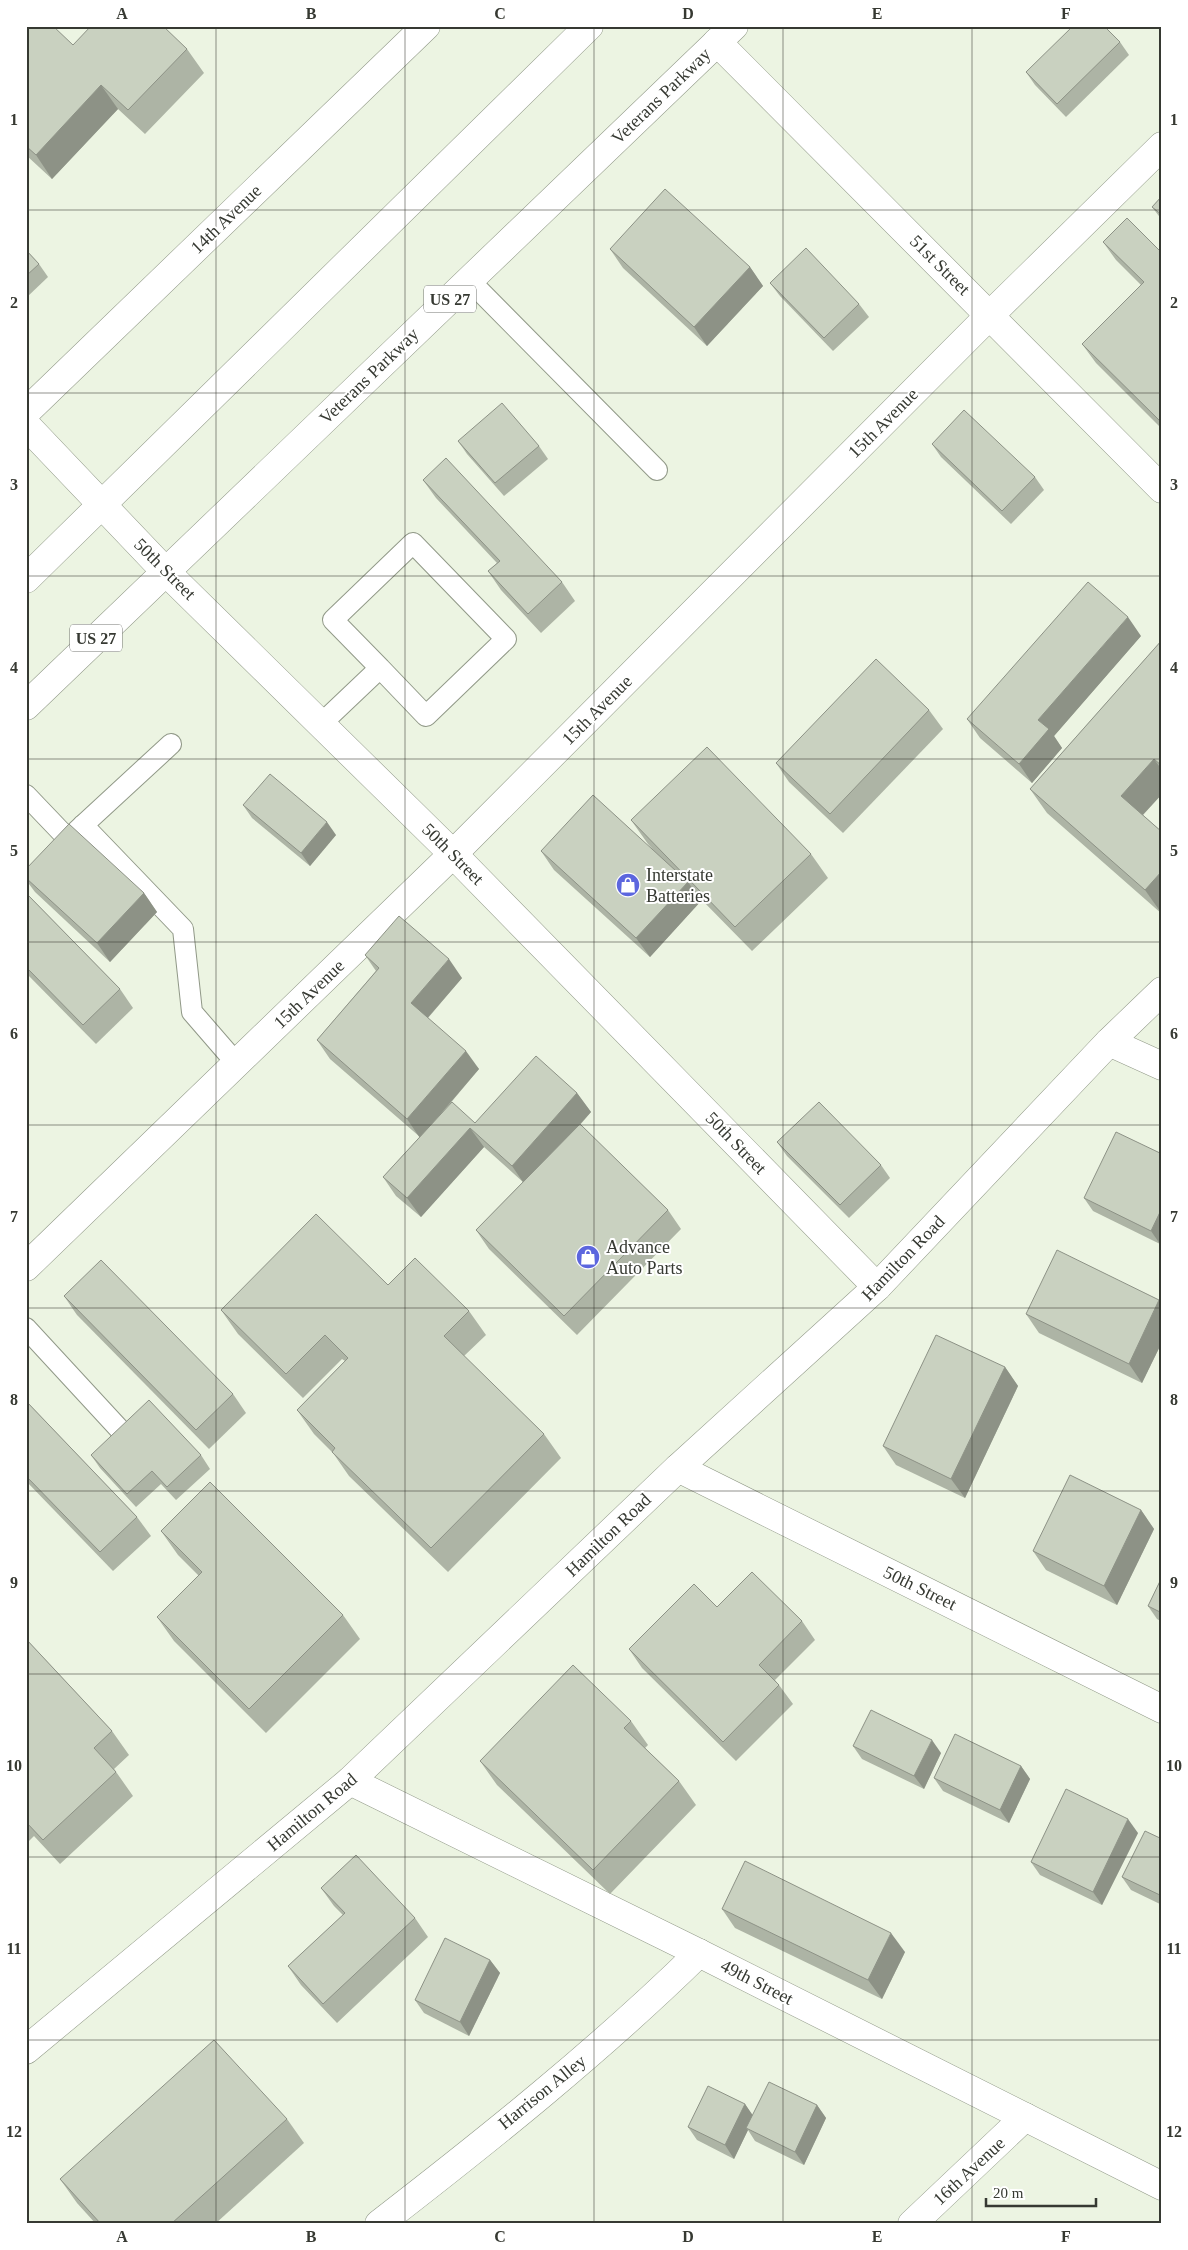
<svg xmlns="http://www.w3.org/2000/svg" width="1188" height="2250" viewBox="0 0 1188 2250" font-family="'Times New Roman',serif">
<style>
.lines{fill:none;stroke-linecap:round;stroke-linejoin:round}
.lane-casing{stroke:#919988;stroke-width:22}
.street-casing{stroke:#919988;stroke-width:29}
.secondary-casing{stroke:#919988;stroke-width:29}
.primary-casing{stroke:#919988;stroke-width:29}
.lane{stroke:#fff;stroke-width:20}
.street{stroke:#fff;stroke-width:28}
.secondary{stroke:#fff;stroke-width:28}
.primary{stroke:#fff;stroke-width:28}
.wall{fill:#adb4a5}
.shaded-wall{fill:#8d9286}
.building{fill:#c9d1c0;stroke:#8d9286}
.grid{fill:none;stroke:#363932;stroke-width:1;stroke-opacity:0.55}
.labels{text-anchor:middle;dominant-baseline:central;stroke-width:4;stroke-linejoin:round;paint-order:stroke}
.shield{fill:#fff;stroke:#727470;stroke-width:1}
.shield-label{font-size:16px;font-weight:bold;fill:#363932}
.street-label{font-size:18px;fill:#363932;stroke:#fff}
.poi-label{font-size:18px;fill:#363932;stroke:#fff;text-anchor:start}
.neatline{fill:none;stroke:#363932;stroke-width:2}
.grid-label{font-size:16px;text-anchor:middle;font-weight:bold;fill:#363932}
</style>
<rect width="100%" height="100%" fill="#ecf4e2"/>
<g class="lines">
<g class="lane-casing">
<g id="lane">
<path d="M469,280L657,470"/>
<path d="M321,724L380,668L426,716L506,639L413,543L333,620L380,668"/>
<path d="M26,795L68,839L171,744"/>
<path d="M83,825L183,929L192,1012L237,1064"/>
<path d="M26,1328L122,1432"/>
</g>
</g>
<g class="street-casing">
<g id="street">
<path d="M717,42L1162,489"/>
<path d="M26,412L426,26"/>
<path d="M26,425L165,571L453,854L877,1287"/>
<path d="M1109,1042L1162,1066"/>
<path d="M26,1267L453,854L990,315L1162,146"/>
<path d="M678,1468L1162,1709"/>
<path d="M350,1781L699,1953L1162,2186"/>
<path d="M379,2224C489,2139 600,2050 699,1953"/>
<path d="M912,2224L1025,2117"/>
</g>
</g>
<g class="secondary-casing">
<path id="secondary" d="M26,2050L350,1781L678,1468L877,1287L1109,1042L1162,991"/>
</g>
<g class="primary-casing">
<g id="primary">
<path d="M26,579L589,26"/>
<path d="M26,706L734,26"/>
</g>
</g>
<use href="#lane" class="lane"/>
<use href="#street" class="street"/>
<use href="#secondary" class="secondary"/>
<use href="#primary" class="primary"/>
</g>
<g class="wall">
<path d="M26,26L73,45L187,49L204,73L145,134L118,109L52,179L26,155Z"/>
<path d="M1120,42L1129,55L1066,117L1035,85L1026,72Z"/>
<path d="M1162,196V220L1152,207Z"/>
<path d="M1103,242L1162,253V429L1096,363L1082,344L1141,285L1116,260Z"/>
<path d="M610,249L750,267L763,286L707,346L623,268Z"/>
<path d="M26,250L39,264L48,277L26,298Z"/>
<path d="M770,283L859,304L869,317L833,351L780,296Z"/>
<path d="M458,441L539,446L548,459L504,496L467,454Z"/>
<path d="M932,444L1035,477L1044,490L1011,524L941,457Z"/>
<path d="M423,480L562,582L575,601L541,633L501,590L488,571L497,563L436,498Z"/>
<path d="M1141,636L1054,736L1062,748L1032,783L980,738L967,719Z"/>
<path d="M1162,640V794L1143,815L1162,832V914L1047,813L1030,789Z"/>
<path d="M929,710L943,729L843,833L789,782L776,763Z"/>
<path d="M243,805L336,835L310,866L252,818Z"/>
<path d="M631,820L811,854L828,878L752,951L697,895L701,901L650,957L554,870L541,851L657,854L648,844Z"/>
<path d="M26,869L144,893L157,912L110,962L35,892L26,880Z"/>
<path d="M26,893L120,989L133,1008L96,1044L26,973Z"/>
<path d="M365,955L462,978L428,1018L479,1069L443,1112L475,1123L577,1093L591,1112L580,1125L668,1210L681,1229L577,1335L489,1249L476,1230L523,1182L484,1147L421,1217L396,1196L383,1177L420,1137L330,1059L317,1040L376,971Z"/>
<path d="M777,1142L881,1165L890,1178L849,1218L787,1156Z"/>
<path d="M1162,1154V1240L1160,1244L1093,1211L1084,1198Z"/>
<path d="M388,1285L469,1311L486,1335L464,1356L544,1434L561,1458L448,1572L349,1476L333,1453L314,1434L297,1410L345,1361L342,1359L303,1398L238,1334L221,1310Z"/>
<path d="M64,1296L233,1394L246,1413L209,1449L77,1315Z"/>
<path d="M1159,1300L1162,1304V1342L1142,1383L1039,1333L1026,1314Z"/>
<path d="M1005,1367L1018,1386L965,1498L896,1465L883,1446Z"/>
<path d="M26,1401L137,1517L151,1536L113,1571L26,1481Z"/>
<path d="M91,1455H201L210,1469L176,1500L161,1484L136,1507L100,1468Z"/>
<path d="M1141,1510L1154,1529L1117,1605L1046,1570L1033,1551Z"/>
<path d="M161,1531L343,1615L360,1639L266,1733L174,1641L157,1617L199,1576L178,1555Z"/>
<path d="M1162,1577V1622L1157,1619L1148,1606Z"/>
<path d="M717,1607L802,1621L815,1640L775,1680L779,1685L793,1704L736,1761L642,1668L629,1649Z"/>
<path d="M26,1639L112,1731L129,1755L114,1769L133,1796L60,1864L34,1836L26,1844Z"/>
<path d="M631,1721L648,1745L645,1748L679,1781L696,1805L610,1894L497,1785L480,1761Z"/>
<path d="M853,1746L941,1753L924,1789L862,1759Z"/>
<path d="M1021,1766L1030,1779L1009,1823L943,1791L934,1778Z"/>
<path d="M1138,1833L1102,1905L1040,1875L1031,1862Z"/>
<path d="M1162,1839V1905L1131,1890L1122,1877Z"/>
<path d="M321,1888L415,1918L428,1937L337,2023L301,1985L288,1966L343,1915L334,1906Z"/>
<path d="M722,1909L905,1952L882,1999L735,1928Z"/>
<path d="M490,1960L500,1973L469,2036L424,2013L415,2000Z"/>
<path d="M745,2104L752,2115L817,2105L826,2118L804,2165L755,2141L748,2130L734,2159L697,2140L688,2127Z"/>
<path d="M287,2119L304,2143L215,2224H96L77,2203L60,2179Z"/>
</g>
<g class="shaded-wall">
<path d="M101,85L118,109L52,179L36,155Z"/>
<path d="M750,267L763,286L707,346L694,327Z"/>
<path d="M1128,617L1141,636L1054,736L1062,748L1032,783L1019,764L1038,720Z"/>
<path d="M1154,759L1162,770V794L1138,820L1121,796Z"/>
<path d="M327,822L336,835L310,866L301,853Z"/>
<path d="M1162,871V914L1145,890Z"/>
<path d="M688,882L701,901L650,957L636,938Z"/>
<path d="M144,893L157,912L110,962L97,943Z"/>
<path d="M449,959L462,978L424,1022L411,1003Z"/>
<path d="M466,1051L479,1069L420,1138L407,1119Z"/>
<path d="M577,1093L591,1112L525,1185L512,1166Z"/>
<path d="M470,1128L484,1147L421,1217L407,1198Z"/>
<path d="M1162,1208V1240L1160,1244L1151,1231Z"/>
<path d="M1159,1300L1162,1304V1342L1142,1383L1129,1364Z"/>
<path d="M1005,1367L1018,1386L965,1498L951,1479Z"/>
<path d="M1141,1510L1154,1529L1117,1605L1104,1586Z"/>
<path d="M932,1740L941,1753L924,1789L914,1776Z"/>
<path d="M1021,1766L1030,1779L1009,1823L1000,1810Z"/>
<path d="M1128,1819L1138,1833L1102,1905L1093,1892Z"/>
<path d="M891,1933L905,1952L882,1999L868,1980Z"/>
<path d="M490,1960L500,1973L469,2036L460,2022Z"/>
<path d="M745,2104L754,2117L746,2128L748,2130L734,2159L725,2145Z"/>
<path d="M817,2105L826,2118L804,2165L795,2152Z"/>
</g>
<g class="building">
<path d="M26,26H53L73,45L91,26H163L187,49L128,110L101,85L36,155L26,146Z"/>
<path d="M1073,26H1104L1120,42L1057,104L1026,72Z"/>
<path d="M665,189L750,267L694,327L610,249Z"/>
<path d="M1162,196V215L1152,207Z"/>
<path d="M1127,218L1162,253V423L1082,344L1144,282L1103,242Z"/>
<path d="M806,248L859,304L824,338L770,283Z"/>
<path d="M26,250L39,264L26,276Z"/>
<path d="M502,403L539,446L495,483L458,441Z"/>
<path d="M964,410L1035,477L1002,511L932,444Z"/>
<path d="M446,458L562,582L528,614L488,571L500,561L423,480Z"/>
<path d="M1088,582L1128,617L1038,720L1049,729L1019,764L967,719Z"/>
<path d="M1162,640V766L1154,759L1121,796L1162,832V871L1145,890L1030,789Z"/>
<path d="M876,659L929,710L830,814L776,763Z"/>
<path d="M707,747L811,854L735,927L631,820Z"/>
<path d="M270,774L327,822L301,853L243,805Z"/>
<path d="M593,795L688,882L636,938L541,851Z"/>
<path d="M69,824L144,893L97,943L26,878V869Z"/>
<path d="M26,893L120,989L83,1025L26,967Z"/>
<path d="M399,916L449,959L411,1003L466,1051L407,1119L317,1040L379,968L365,955Z"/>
<path d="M536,1056L577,1093L512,1166L470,1128L407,1198L383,1177L452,1102L475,1123Z"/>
<path d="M819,1102L881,1165L840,1205L777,1142Z"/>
<path d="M580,1124L668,1210L564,1316L476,1230Z"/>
<path d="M1116,1132L1162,1154V1208L1151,1231L1084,1198Z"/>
<path d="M316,1214L388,1285L415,1258L469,1311L444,1336L544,1434L431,1548L332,1452L335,1448L297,1410L348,1358L325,1335L286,1374L221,1310Z"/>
<path d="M1057,1250L1159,1300L1129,1364L1026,1314Z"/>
<path d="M101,1260L233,1394L196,1430L64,1296Z"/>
<path d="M936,1335L1005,1367L951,1479L883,1446Z"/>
<path d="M149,1400L201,1455L167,1487L152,1471L127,1494L91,1455Z"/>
<path d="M26,1401L137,1517L100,1552L26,1476Z"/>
<path d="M1070,1475L1141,1510L1104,1586L1033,1551Z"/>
<path d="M210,1482L343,1615L249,1709L157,1617L202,1572L161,1531Z"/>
<path d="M752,1572L802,1621L759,1665L779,1685L723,1742L629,1649L694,1584L717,1607Z"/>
<path d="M1162,1577V1613L1148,1606Z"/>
<path d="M26,1639L112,1731L94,1748L116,1772L43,1840L26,1822Z"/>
<path d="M573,1665L631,1721L624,1728L679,1781L593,1870L480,1761Z"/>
<path d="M871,1710L932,1740L914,1776L853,1746Z"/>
<path d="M955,1734L1021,1766L1000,1810L934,1778Z"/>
<path d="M1066,1789L1128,1819L1093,1892L1031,1862Z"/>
<path d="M1145,1831L1162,1839V1896L1122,1877Z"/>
<path d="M356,1855L415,1918L323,2004L288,1966L345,1913L321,1888Z"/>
<path d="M745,1861L891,1933L868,1980L722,1909Z"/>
<path d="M445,1938L490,1960L460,2022L415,2000Z"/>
<path d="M214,2040L287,2119L171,2224H101L60,2179Z"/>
<path d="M769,2082L817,2105L795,2152L746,2128Z"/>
<path d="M708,2086L745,2104L725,2145L688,2127Z"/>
</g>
<path class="grid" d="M216,26V2224M405,26V2224M594,26V2224M783,26V2224M972,26V2224M26,210H1162M26,393H1162M26,576H1162M26,759H1162M26,942H1162M26,1125H1162M26,1308H1162M26,1491H1162M26,1674H1162M26,1857H1162M26,2040H1162"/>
<defs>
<g id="shop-disc" transform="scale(1.25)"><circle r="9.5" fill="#5c66de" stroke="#fff"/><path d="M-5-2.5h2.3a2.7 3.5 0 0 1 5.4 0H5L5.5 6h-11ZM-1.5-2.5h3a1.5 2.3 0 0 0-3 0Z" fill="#fff"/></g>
</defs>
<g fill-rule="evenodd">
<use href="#shop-disc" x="628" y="885"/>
<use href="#shop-disc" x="588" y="1257"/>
</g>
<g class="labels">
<g class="shield">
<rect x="424" y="285.5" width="52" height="27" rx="4"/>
<rect x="70" y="624.5" width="52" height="27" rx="4"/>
</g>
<g class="shield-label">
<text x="450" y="299">US 27</text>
<text x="96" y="638">US 27</text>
</g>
<g class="street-label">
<text transform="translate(661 96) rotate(-44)">Veterans Parkway</text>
<text transform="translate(226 219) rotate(-44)">14th Avenue</text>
<text transform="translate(940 265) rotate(45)">51st Street</text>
<text transform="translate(369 376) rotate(-44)">Veterans Parkway</text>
<text transform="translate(883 423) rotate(-45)">15th Avenue</text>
<text transform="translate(165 569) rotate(45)">50th Street</text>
<text transform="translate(597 710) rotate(-45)">15th Avenue</text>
<text transform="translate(453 854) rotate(45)">50th Street</text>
<text transform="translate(309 994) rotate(-44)">15th Avenue</text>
<text transform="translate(736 1143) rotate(46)">50th Street</text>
<text transform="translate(903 1258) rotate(-46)">Hamilton Road</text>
<text transform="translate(608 1535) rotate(-44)">Hamilton Road</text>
<text transform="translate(920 1588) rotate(26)">50th Street</text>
<text transform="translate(312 1812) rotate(-40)">Hamilton Road</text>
<text transform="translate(757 1982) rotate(27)">49th Street</text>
<text transform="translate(542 2092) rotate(-39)">Harrison Alley</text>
<text transform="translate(969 2171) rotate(-43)">16th Avenue</text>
</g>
<g class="poi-label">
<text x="646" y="875">Interstate<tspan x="646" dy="21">Batteries</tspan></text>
<text x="606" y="1247">Advance<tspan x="606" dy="21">Auto Parts</tspan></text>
</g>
</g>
<rect width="1188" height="2250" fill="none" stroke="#ffffff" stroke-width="55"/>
<path d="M986 2198v8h110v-8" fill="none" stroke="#363932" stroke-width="2.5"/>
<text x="993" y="2198" font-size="15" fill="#363932" stroke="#ffffff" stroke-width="4" paint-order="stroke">20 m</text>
<rect x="28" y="28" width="1132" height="2194" class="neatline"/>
<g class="grid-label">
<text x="122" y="19">A</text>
<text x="311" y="19">B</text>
<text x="500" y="19">C</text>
<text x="688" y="19">D</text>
<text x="877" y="19">E</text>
<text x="1066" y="19">F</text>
<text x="14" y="125">1</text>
<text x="1174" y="125">1</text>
<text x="14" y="308">2</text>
<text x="1174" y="308">2</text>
<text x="14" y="490">3</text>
<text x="1174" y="490">3</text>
<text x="14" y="673">4</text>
<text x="1174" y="673">4</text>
<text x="14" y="856">5</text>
<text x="1174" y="856">5</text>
<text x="14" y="1039">6</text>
<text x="1174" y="1039">6</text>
<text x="14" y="1222">7</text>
<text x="1174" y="1222">7</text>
<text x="14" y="1405">8</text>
<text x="1174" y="1405">8</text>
<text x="14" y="1588">9</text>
<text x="1174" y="1588">9</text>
<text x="14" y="1771">10</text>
<text x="1174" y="1771">10</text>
<text x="14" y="1954">11</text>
<text x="1174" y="1954">11</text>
<text x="14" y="2137">12</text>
<text x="1174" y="2137">12</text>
<text x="122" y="2242">A</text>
<text x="311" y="2242">B</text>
<text x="500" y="2242">C</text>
<text x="688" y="2242">D</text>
<text x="877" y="2242">E</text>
<text x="1066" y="2242">F</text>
</g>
</svg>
